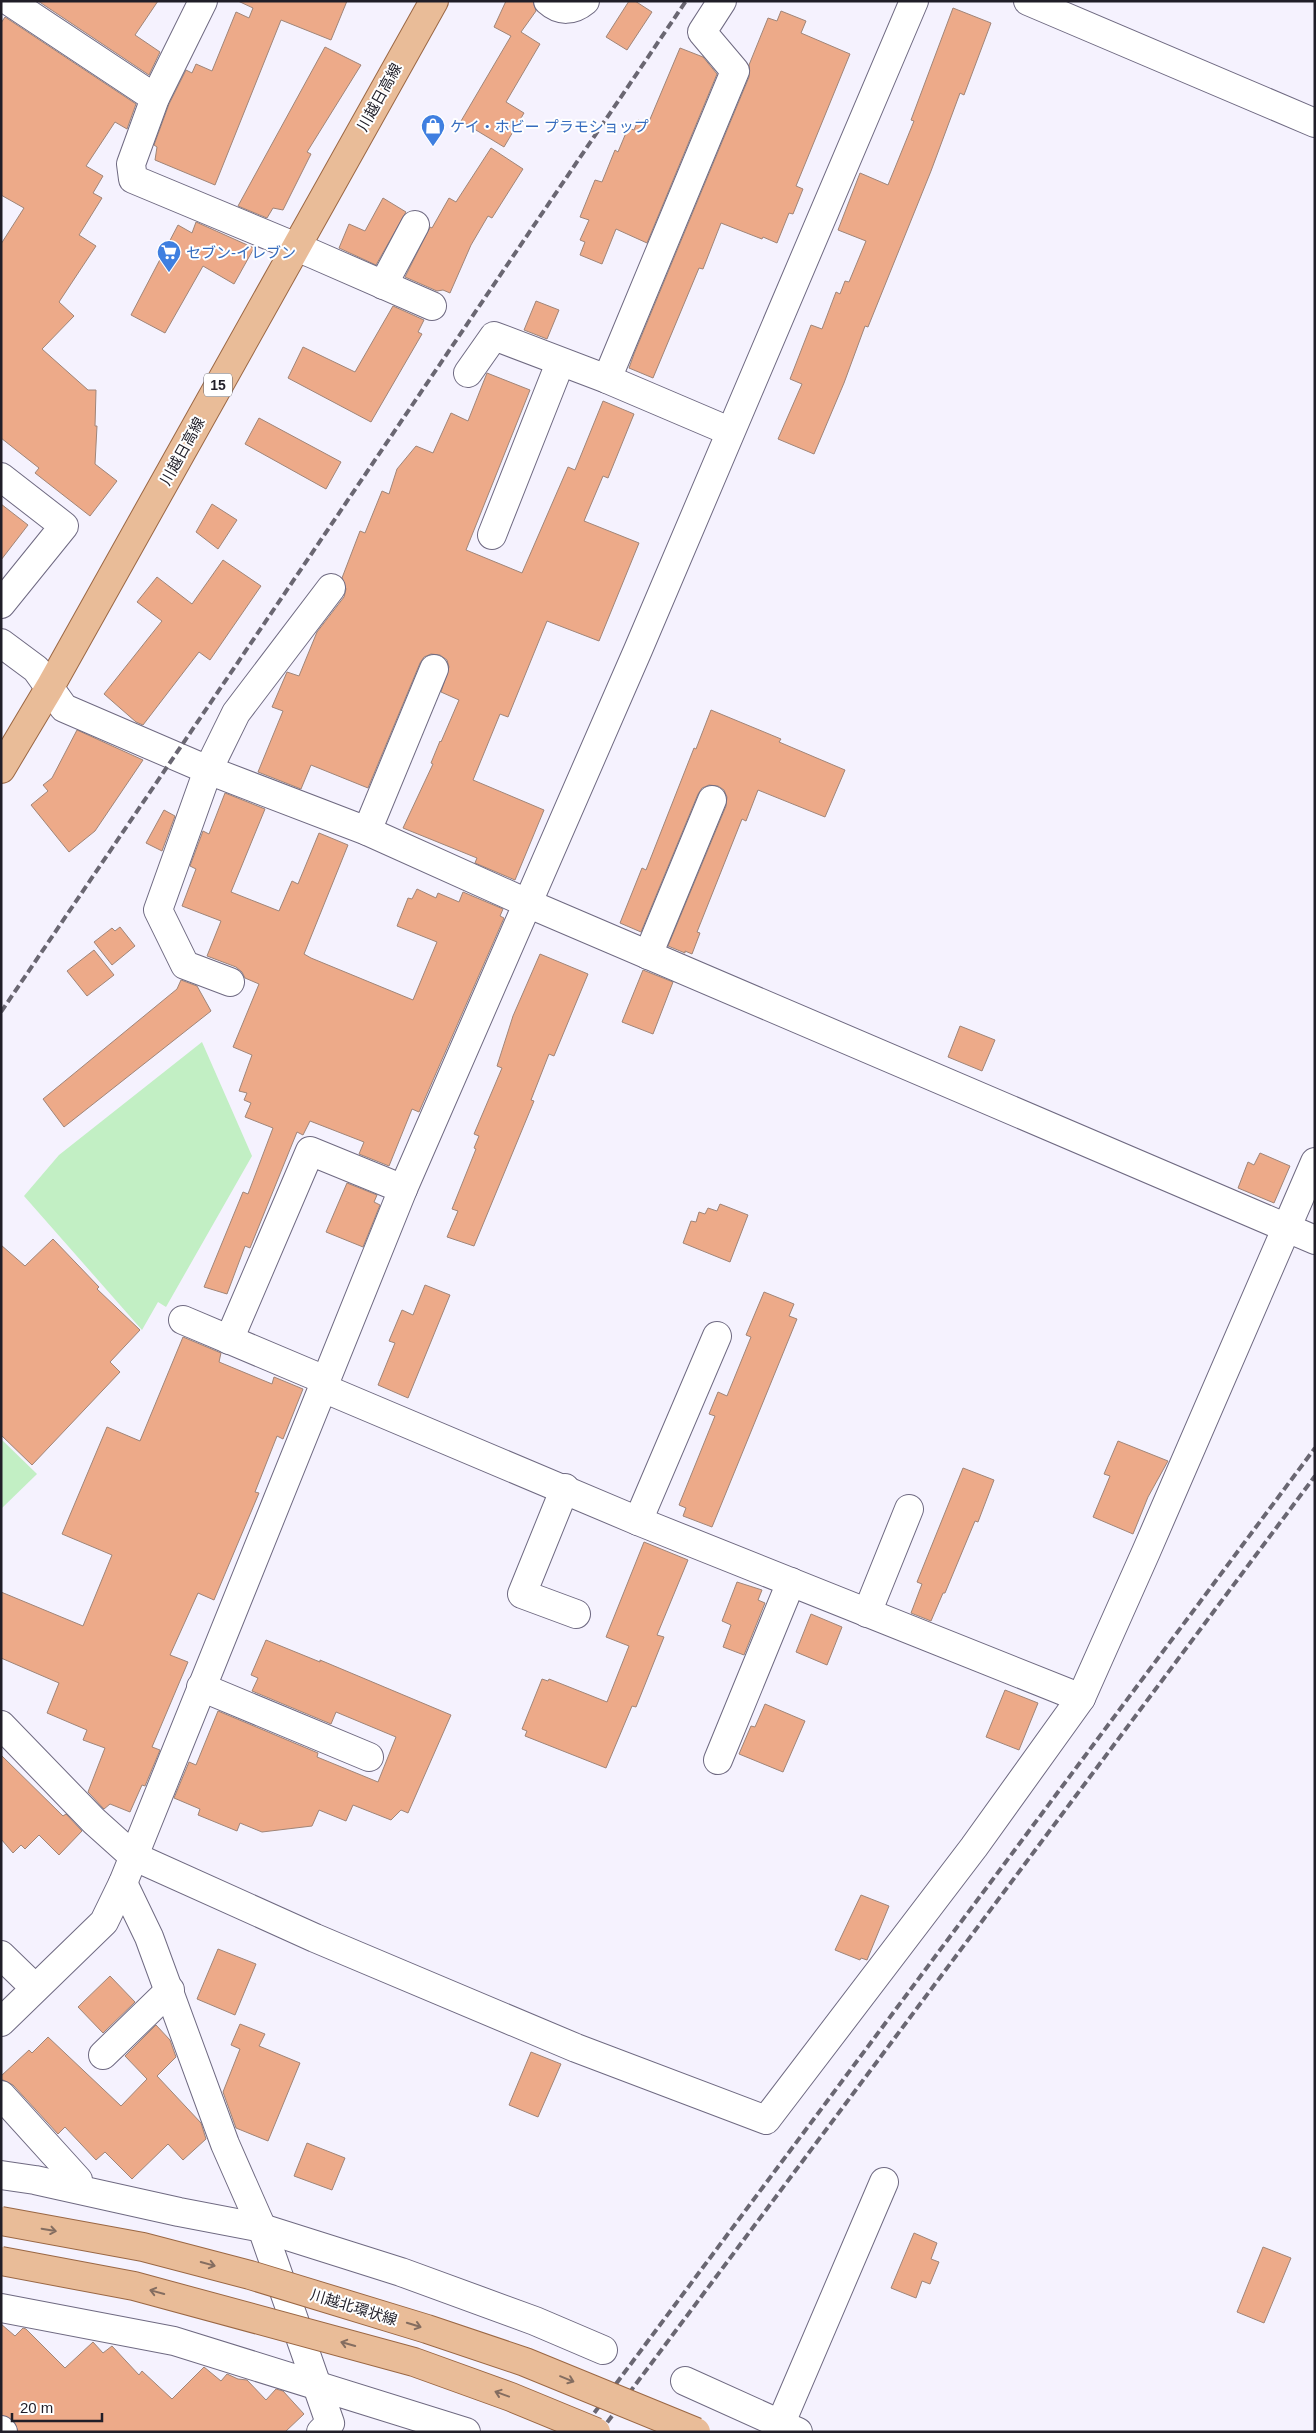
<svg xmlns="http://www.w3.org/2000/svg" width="1316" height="2433" viewBox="0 0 1316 2433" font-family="Arial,'Noto Sans JP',sans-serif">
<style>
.green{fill:#c2efc4}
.building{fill:#edaa89;stroke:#a08578}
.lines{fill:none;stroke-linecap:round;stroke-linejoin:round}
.minor-casing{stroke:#6f6a82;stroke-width:30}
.major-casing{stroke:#9a6744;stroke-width:30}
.minor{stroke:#fff;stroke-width:28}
.major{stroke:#e9bc98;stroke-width:28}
.rail{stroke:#6a6772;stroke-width:4;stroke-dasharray:8 4;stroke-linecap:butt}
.major-bridge-casing{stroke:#9a6744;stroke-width:30;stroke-linecap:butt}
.major-bridge{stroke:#e9bc98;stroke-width:28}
.oneway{stroke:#846d60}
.labels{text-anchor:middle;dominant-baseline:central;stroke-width:4;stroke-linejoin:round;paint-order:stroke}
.shield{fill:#fff;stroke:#636268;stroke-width:1}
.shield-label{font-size:14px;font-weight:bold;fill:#201e28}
.street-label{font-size:15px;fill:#201e28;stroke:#fff}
.shop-label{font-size:15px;fill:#366cbe;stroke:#fff;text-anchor:start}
</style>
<rect width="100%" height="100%" fill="#f5f2fe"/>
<g class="green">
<path d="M202,1042L252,1156L166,1307L158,1302L142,1330L24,1196L59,1155Z"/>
<path d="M1,1439L37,1474L1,1509Z"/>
</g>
<g class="building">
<path d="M38,1H158L135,35L160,52L149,75Z"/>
<path d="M238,1H347L331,40L281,20L215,185L155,160L157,147L154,145L169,104L186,70L192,73L196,64L212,71L236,12L249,18L253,8Z"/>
<path d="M506,1H533L536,11L521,32L540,44L506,102L524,113L504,147L461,121L511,36L494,27Z"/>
<path d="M629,1H635L652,12L627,50L606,37Z"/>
<path d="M953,8L991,23L964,95L960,93L931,171L868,327L865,326L844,383L814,454L778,439L802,384L790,379L811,325L822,329L836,292L840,294L845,281L849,282L866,241L838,230L860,173L888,185L914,121L911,120Z"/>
<path d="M781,11L806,21L801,33L850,54L796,186L803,189L793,214L789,213L777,243L763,237L762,239L721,223L703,269L699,268L653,378L629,368L634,354L749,77V65L768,18L777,21Z"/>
<path d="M5,17L136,104L127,129L115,122L86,166L103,176L93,193L102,198L79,235L96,246L59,302L74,316L42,349L88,390H96L95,426H97L95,464L117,481L90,516L35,473L39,468L1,438V244L24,208L1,195V23Z"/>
<path d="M325,47L361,65L307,152L311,154L283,210L273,208L267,218L238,206Z"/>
<path d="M680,48L703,57L717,74L647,243L616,229L602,264L580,255L585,242L580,240L589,220L580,217L595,180L602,182L615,150L618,152L628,128L634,130L638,120L648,124Z"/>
<path d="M491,148L523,169L492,218L488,216L471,245L450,293L443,290L437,291L405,277L430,227L432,228L449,198L456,202Z"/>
<path d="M383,198L406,212L376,265L339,248L349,224L365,231Z"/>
<path d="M196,222L254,248L234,284L203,266L165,333L131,315L178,225L192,233Z"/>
<path d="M536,301L559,310L547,339L524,330Z"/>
<path d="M393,306L424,320L418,332L422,334L371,422L288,378L303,347L355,372Z"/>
<path d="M487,373L530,390L466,550L522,573L568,467L575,470L603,401L634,414L608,478L603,476L584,521L639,543L599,641L547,621L508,717L500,714L473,780L544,810L515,880L475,863L477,858L403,828L433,764L431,763L440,741L441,742L459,700L441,692L449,667L447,660L440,655L431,654L424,657L420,663L368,788L311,765L301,789L258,772L283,711L272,707L287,672L299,676L317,632L344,597L346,589L342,578L360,531L365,533L382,491L389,494L397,469L416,446L433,453L451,413L468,421Z"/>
<path d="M259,418L341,462L326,489L245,444Z"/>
<path d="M1,504L28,525L1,560Z"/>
<path d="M212,504L237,520L218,549L196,532Z"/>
<path d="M223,560L261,586L210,660L199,652L143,725L136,722L104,694L162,621L137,602L157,577L192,604Z"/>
<path d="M711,710L781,739L779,742L845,770L825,817L758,790L746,821L742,819L697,932L700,933L692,954L685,951V953L668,946L726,806L727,797L724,790L718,786L709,785L702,788L698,794L641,932L620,923L642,868L646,870L694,748L696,749Z"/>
<path d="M77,730L143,760L95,831L69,852L31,805L48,791L43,785L52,778Z"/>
<path d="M225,793L265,809L231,892L279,911L292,881L298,884L319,833L348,845L304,954L311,958L413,1000L437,942L397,926L408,898L412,899L417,889L436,898L438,893L459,902L463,892L503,909L500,916L504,918L419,1112L412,1109L389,1166L359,1154L364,1142L310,1121L303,1135L297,1132L250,1248L245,1246L227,1294L204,1287L243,1192L248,1194L273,1128L245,1117L251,1103L244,1100L247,1093L239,1091L252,1055L233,1047L259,984L245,978L242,972L236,967L207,956L221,921L182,906L196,869L190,866L203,831L209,834Z"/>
<path d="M164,810L175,816L162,851L146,843Z"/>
<path d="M120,927L135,946L112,965L94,942L112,928L115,931Z"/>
<path d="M94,950L114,975L87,996L67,971Z"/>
<path d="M540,954L588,974L554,1056L549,1054L531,1100L534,1101L474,1246L447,1237L458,1211L452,1209L476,1149L474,1148L479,1136L474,1134L502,1068L497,1066L513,1016Z"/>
<path d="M643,970L673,982L653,1034L622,1022Z"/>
<path d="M181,980L197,986L211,1011L64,1127L43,1099L177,989Z"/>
<path d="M960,1026L995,1040L982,1071L948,1057Z"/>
<path d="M1260,1153L1290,1166L1274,1203L1238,1188L1248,1162L1254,1165Z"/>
<path d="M347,1183L377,1195L374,1202L380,1205L363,1247L326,1232Z"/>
<path d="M720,1204L748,1215L730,1262L683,1243L691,1221L696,1222L699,1212L705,1214L708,1208L717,1211Z"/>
<path d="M53,1239L99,1287L97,1289L140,1330L110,1362L120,1372L32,1465L1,1435V1245L25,1266Z"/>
<path d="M425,1285L450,1295L408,1398L378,1385L395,1343L389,1341L402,1310L413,1315Z"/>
<path d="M764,1292L794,1304L789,1316L797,1319L712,1527L683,1516L686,1508L679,1505L715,1416L709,1414L718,1392L727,1396L751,1337L746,1335Z"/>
<path d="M183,1337L221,1353L219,1362L272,1384L274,1377L303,1389L283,1439L277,1436L255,1492L259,1493L214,1600L198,1593L170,1655L188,1662L152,1747L160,1750L145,1786L142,1785L130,1812L110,1804L104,1809L88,1792L105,1748L83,1740L87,1730L47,1713L59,1683L1,1658V1592L83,1626L112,1555L62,1534L107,1427L140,1441Z"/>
<path d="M1118,1441L1168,1461L1148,1497L1133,1534L1093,1517L1110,1476L1104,1474Z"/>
<path d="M963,1468L994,1480L978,1522L975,1521L945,1593H943L931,1621L911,1613L922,1584L917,1582Z"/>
<path d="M644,1542L688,1560L657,1635L664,1637L636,1707L632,1706L606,1768L525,1736L527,1731L522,1729L542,1679L548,1681L549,1679L607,1702L629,1646L606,1637Z"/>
<path d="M737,1582L762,1590L758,1600L765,1603L744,1655L723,1647L731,1625L722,1621Z"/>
<path d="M811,1614L842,1627L827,1665L796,1652Z"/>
<path d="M266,1640L320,1662V1660L451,1715L408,1813L401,1810L391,1820L353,1805L346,1821L319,1810L312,1826L262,1832L240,1823L237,1831L198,1815L200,1809L174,1798L189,1762L196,1765L218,1711L318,1753L317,1757L378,1782L396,1737L336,1712L331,1724L252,1691L258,1678L251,1675Z"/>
<path d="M1005,1690L1038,1703L1019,1750L986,1737Z"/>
<path d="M765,1704L805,1721L783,1772L739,1754L751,1726L755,1727Z"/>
<path d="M1,1755L63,1816L66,1814L82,1831L59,1855L39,1835L25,1849L21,1845L13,1853L1,1839Z"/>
<path d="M861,1895L889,1906L867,1960L861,1958L860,1960L835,1950Z"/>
<path d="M218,1949L256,1964L235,2015L197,1999Z"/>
<path d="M110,1976L135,2002L103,2033L78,2007Z"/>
<path d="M240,2024L265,2034L259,2046L300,2063L268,2141L236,2128L223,2092L240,2049L231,2045Z"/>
<path d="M156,2025L170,2040L176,2057L157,2076L201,2123L206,2139L183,2160L168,2144L132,2179L105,2152L96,2160L65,2127L58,2134L13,2085L1,2079V2076L29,2050L32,2053L48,2037L121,2106L147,2079L125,2056Z"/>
<path d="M531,2052L561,2064L538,2117L509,2105Z"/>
<path d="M307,2143L345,2158L332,2190L294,2176Z"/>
<path d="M914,2233L937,2243L931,2259L939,2262L930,2284L922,2281L916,2298L891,2288Z"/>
<path d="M1263,2247L1291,2258L1264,2323L1237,2312Z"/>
<path d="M1,2324L15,2336L23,2328L26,2329L65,2368L93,2342L103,2353L112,2346L139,2375L142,2371L172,2399L204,2367L221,2381L227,2374L238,2379L247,2380L266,2400L276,2389L283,2391L304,2414L285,2432H18L14,2421L1,2415Z"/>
</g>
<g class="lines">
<g class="minor-casing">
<g id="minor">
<path d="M9,1L155,98"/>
<path d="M203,1L155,98L131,164L133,179L313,254L432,306"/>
<path d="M548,1C560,12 573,11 585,1"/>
<path d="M1028,1L1315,123"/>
<path d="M383,285L415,225"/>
<path d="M468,373L494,336L607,379L729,431"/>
<path d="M607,379L735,71L702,32L722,1"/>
<path d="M1,477L64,526L1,604"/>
<path d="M492,535L560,363"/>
<path d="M1,643L36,669L64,708L208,770L367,831L527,903L1315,1240"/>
<path d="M367,831L434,669"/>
<path d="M648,955L712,800"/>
<path d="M230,982L185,965L158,910L208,770L236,713L331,588"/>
<path d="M183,1320L325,1380"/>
<path d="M229,1340L310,1151L403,1189"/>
<path d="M323,1388L638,1521L1081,1698"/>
<path d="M565,1488L522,1594L576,1614"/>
<path d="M638,1521L717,1336"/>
<path d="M867,1613L909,1509"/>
<path d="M201,1687L369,1757"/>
<path d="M1,1725L94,1821L133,1856L315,1938L576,2048L766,2120L974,1847L1081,1698L1146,1552L1315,1162"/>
<path d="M718,1760L791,1582"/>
<path d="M123,1883L149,1937L225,2144L262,2228L330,2423L321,2432"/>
<path d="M1,1955L35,1988"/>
<path d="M1,2022L104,1922L123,1883L403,1189L638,650L914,1"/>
<path d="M103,2055L170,1990"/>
<path d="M1,2095L78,2180"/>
<path d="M1,2175L35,2180L179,2212L262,2228L401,2272L535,2321L603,2350"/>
<path d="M1,2308L174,2341L466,2432"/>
<path d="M685,2381L798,2432"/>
<path d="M1,2430L3,2432"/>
<path d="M777,2432L884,2182"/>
</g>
</g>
<g class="major-casing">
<path id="major" d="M1,769L50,687L434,1"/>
</g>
<use href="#minor" class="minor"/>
<use href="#major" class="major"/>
<g class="rail">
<path d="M1,1012L686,1"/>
<path d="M580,2432L1315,1448"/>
<path d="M600,2432L1315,1476"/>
</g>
<g class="major-bridge-casing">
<g id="major-bridge">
<path d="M1,2221L143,2247L250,2275L427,2329L525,2362L696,2432"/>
<path d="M1,2261L134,2286L414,2362L511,2397L596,2432"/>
</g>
</g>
<use href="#major-bridge" class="major-bridge"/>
</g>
<defs><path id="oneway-shaft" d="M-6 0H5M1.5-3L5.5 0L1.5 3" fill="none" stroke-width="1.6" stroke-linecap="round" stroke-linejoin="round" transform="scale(1.25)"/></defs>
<g class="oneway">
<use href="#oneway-shaft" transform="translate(49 2230) rotate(10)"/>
<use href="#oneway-shaft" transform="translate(208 2264) rotate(15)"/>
<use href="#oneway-shaft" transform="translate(157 2292) rotate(-165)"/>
<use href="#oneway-shaft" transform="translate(414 2325) rotate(17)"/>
<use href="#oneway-shaft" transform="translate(348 2344) rotate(-164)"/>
<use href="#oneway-shaft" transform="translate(567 2379) rotate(22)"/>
<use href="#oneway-shaft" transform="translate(502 2394) rotate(-160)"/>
</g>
<defs>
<g id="shop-pin" transform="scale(1.25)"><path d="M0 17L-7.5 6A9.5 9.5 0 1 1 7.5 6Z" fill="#3f7fe0" stroke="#fff"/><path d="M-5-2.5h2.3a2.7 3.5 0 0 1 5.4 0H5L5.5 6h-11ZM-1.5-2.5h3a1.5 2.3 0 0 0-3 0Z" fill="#fff"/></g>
<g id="supermarket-pin" transform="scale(1.25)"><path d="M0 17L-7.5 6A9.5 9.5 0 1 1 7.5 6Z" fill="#3f7fe0" stroke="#fff"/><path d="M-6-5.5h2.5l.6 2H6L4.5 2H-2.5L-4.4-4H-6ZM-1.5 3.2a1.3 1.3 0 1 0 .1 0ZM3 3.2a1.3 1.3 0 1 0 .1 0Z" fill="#fff"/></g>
</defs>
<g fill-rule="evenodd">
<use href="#shop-pin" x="433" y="126"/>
<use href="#supermarket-pin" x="169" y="252"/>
</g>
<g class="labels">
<rect class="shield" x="204" y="373.5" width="28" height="23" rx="4"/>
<g class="shield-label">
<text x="218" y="385">15</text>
</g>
<g class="street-label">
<text transform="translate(379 97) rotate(-61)">川越日高線</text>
<text transform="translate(182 451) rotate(-61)">川越日高線</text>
<text transform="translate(354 2307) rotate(17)">川越北環状線</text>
</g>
<g class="shop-label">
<text x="450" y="126">ケイ・ホビー プラモショップ</text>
<text x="186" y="252">セブン-イレブン</text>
</g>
</g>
<rect width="1316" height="2433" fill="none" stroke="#201e28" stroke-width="5"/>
<path d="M12 2413v8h90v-8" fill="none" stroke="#201e28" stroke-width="2.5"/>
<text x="20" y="2413" font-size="15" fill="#201e28" stroke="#ffffff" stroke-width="4" paint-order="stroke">20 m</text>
</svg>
